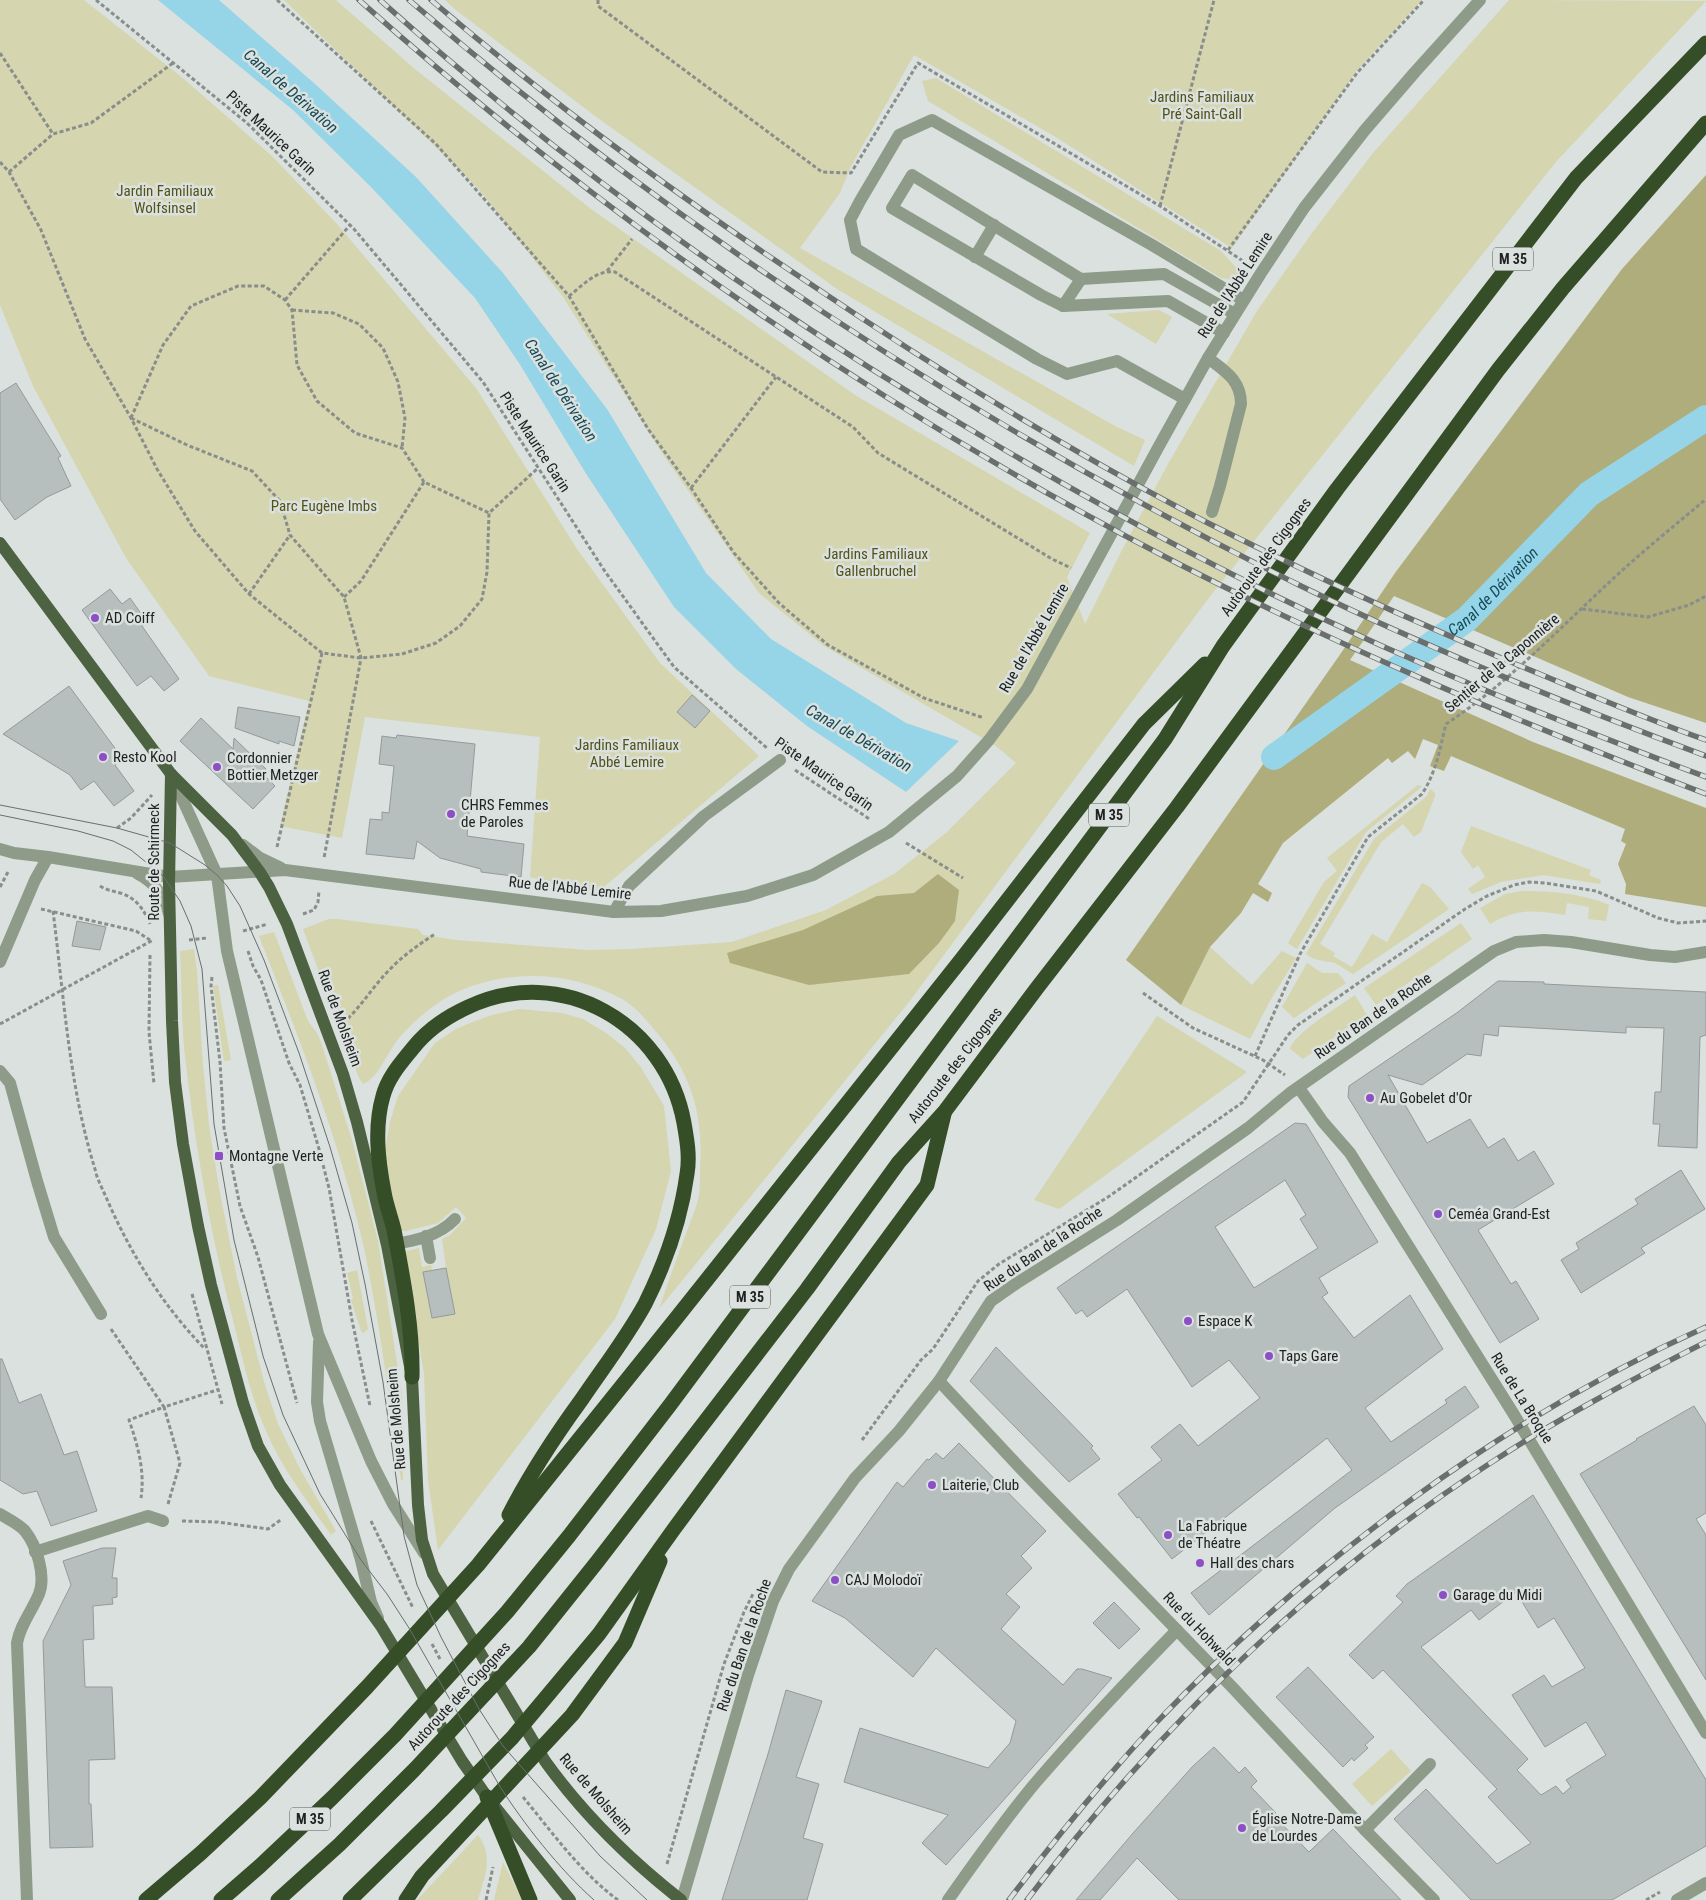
<svg xmlns="http://www.w3.org/2000/svg" width="1706" height="1900" viewBox="0 0 1706 1900" font-family="'Roboto Condensed',sans-serif">
<style>
.green{fill:#d5d5af}
.forest{fill:#aead7b}
.water{fill:#96d4e8}
.lines{fill:none;stroke-linecap:round;stroke-linejoin:round}
.canal{stroke:#96d4e8;stroke-width:26}
.building{fill:#b7bfbe;stroke:#939a9a;fill-rule:evenodd}
.path{stroke:#898e8b;stroke-width:3;stroke-dasharray:4 2.5;stroke-linecap:butt}
.minor{stroke:#8e9b88;stroke-width:12}
.major{stroke:#4c6241;stroke-width:12}
.highway{stroke:#354e28;stroke-width:15}
.tram{stroke:#6a6e6c;stroke-width:1}
.rail-casing{stroke:#6a6e6c;stroke-width:5.5}
.rail{stroke:#dae1de;stroke-width:4;stroke-dasharray:11;stroke-linecap:butt}
.poi-dot{fill:#8d4fc5;stroke:#dae1de;stroke-width:2}
.labels{text-anchor:middle;dominant-baseline:central;stroke-width:5;stroke-linejoin:round;paint-order:stroke}
.shield{fill:#dae1de;stroke:#585c5a;stroke-width:1}
.shield-label{font-size:14px;font-weight:bold;fill:#212322}
.park-label{font-size:15px;fill:#545217;stroke:#dae1de}
.street-label{font-size:15px;fill:#212322;stroke:#dae1de}
.poi-label{font-size:15px;fill:#212322;stroke:#dae1de;text-anchor:start}
.water-label{font-size:16px;font-style:italic;fill:#164a59;stroke:#dae1de}
</style>
<rect width="100%" height="100%" fill="#dae1de"/>
<g class="green">
<path d="M0,0H84L184,79L273,157L337,224L476,388L577,549L660,663L759,756L598,892L530,877L540,737L365,717L342,838L280,826L309,701L209,676L126,558L33,386L0,305Z"/>
<path d="M284,0H336L416,70L591,209L855,395L1090,533L1067,577L1085,624L1121,552L1168,464L1257,311L1312,233L1373,153L1509,0L1706,1L1555,163L1208,599L909,1002L659,1309C668,1283 677,1257 687,1231C691,1219 697,1207 699,1195C700,1187 700,1177 700,1169C704,1112 690,1070 652,1027C644,1017 633,1005 622,999C575,973 519,969 469,987C442,997 418,1016 399,1038C388,1051 378,1079 363,1084L359,1078L303,929L329,919H337L418,929L423,935L456,940L588,950L631,949L732,942L826,910L894,874L946,833L1016,763L996,746L824,646L759,593L660,450L563,297L478,188Z"/>
<path d="M445,0H1422L1357,70L1232,248L1054,136L914,55L850,168L840,193L800,248L1115,426L1145,440L1134,466L837,289L595,116L456,10Z"/>
<path d="M936,78L1221,251L1242,274L1241,277L1233,280L1221,278L928,101L922,81Z"/>
<path d="M1159,310L1172,317L1156,344L1107,314Z"/>
<path d="M1418,785L1422,786L1418,790L1366,832L1297,949L1288,943L1324,882L1337,871L1327,858Z"/>
<path d="M1430,789L1435,793V796L1421,832L1414,837L1403,824L1381,842L1320,944L1335,953L1333,956L1352,967L1372,934L1387,942L1422,883L1430,887L1449,909L1353,974L1335,963L1314,959L1306,954L1374,839L1427,796Z"/>
<path d="M1471,826L1591,870L1589,875L1601,880L1600,884L1543,875L1501,882L1472,894L1468,889L1485,877L1478,865L1473,869L1461,852Z"/>
<path d="M1522,891C1551,891 1582,893 1609,905L1606,921L1588,919L1589,907L1567,903L1565,915C1536,910 1516,908 1490,924L1480,908L1505,894Z"/>
<path d="M1461,923L1472,939L1376,1005L1364,988Z"/>
<path d="M274,932L308,1021L317,1033L321,1042L352,1140L378,1241L402,1395L403,1480H401C390,1403 380,1325 364,1248C340,1141 299,1038 259,936Z"/>
<path d="M1210,947L1252,985L1282,951L1296,958L1270,1001L1250,1039L1181,1005Z"/>
<path d="M194,949L197,971L203,1065L209,1125L219,1188L237,1278L265,1385L278,1424L300,1469L336,1531L331,1535C308,1502 283,1470 267,1433C251,1398 243,1361 234,1324C211,1237 195,1146 185,1056C181,1021 182,986 180,951Z"/>
<path d="M1307,963L1322,973H1338L1346,983L1294,1018L1282,1007Z"/>
<path d="M218,985L231,1060L224,1061L213,986Z"/>
<path d="M1355,995L1367,1015L1303,1059L1290,1049C1294,1033 1340,1006 1355,995Z"/>
<path d="M519,1009L562,1013L583,1019L606,1033L625,1048L640,1066L664,1106L671,1171L656,1229L615,1319L438,1550L428,1480L424,1374L404,1252L419,1248L422,1267L431,1265L432,1270L446,1268L442,1239L450,1235L466,1218L456,1207L438,1223L406,1231H401L398,1225L386,1165V1144L390,1122L398,1096L435,1043L456,1029L475,1021L492,1015Z"/>
<path d="M1157,1016L1247,1072L1059,1209L1034,1200Z"/>
<path d="M357,1270L368,1329L363,1333L361,1331L351,1300L353,1298L347,1273Z"/>
<path d="M1391,1749L1411,1771L1372,1806L1352,1784Z"/>
<path d="M478,1835C494,1857 485,1876 478,1900H417Z"/>
<path d="M503,1862L522,1900H494Z"/>
</g>
<g class="forest">
<path d="M1706,175V723L1628,697L1394,596L1350,660L1533,742L1706,808V907L1625,894L1626,884L1618,864L1626,844L1621,841L1625,829L1451,756L1444,771L1430,766L1438,745L1423,739L1415,759L1408,751L1392,763L1388,758L1283,843L1258,884L1272,893L1268,902L1253,893L1241,913L1210,947L1181,1005L1126,960L1339,656L1395,573L1622,269Z"/>
<path d="M938,874L959,890L955,921L939,943L909,974L809,985L730,963L727,953L803,930L877,896L914,893Z"/>
</g>
<path class="water" d="M158,0H219L315,84L416,177L503,273L607,409L706,573L771,639L906,723L959,741L906,792L807,726L736,669L674,607L585,472L519,363L475,298L371,187L293,110Z"/>
<g class="lines">
<path class="canal" id="s1" d="M1274,757L1467,619L1589,494L1706,418"/>
</g>
<g class="building">
<path d="M16,383L61,456L58,458L71,486L47,497L15,520L0,499V393Z"/>
<path d="M110,589L122,604L130,598L147,622L142,626L179,679L164,691L151,676L137,686L82,610Z"/>
<path d="M69,686L123,759L115,765L134,791L114,806L94,781L81,790L70,775L3,734Z"/>
<path d="M692,695L710,711L695,728L677,712Z"/>
<path d="M238,707L300,717L294,746L279,741V744L235,728Z"/>
<path d="M201,718L233,749L234,738L266,769L262,773L275,786L253,809L180,741Z"/>
<path d="M397,735L475,744L467,836L524,844L521,877L481,872V869L440,858L417,841L414,859L366,854L370,819L382,820V812L389,813L394,766L379,764L382,736L396,738Z"/>
<path d="M77,921L106,927L100,950L72,946Z"/>
<path d="M1498,981L1544,982V984L1706,992V1035L1700,1037L1697,1148L1658,1146L1660,1124H1653L1655,1092H1661L1664,1028L1626,1027V1033L1499,1026L1498,1036L1484,1034L1481,1056L1467,1054L1422,1085L1388,1075L1427,1143L1470,1119L1488,1148L1504,1138L1518,1161L1534,1151L1554,1184L1478,1230L1511,1284L1516,1281L1539,1319L1500,1343L1348,1097L1349,1086L1458,1012Z"/>
<path d="M1295,1123L1306,1124L1378,1242L1319,1278L1328,1293L1322,1297L1354,1338L1410,1295L1443,1349L1365,1408L1391,1442L1447,1403L1445,1400L1465,1386L1479,1407L1335,1508L1209,1615L1191,1593L1352,1470L1327,1438L1172,1559L1139,1517L1137,1518L1118,1494L1162,1460L1151,1447L1180,1424L1198,1446L1260,1398L1229,1360L1192,1387L1127,1289L1087,1317L1082,1310L1076,1314L1057,1288ZM1285,1180L1306,1215L1300,1219L1318,1248L1254,1288L1215,1227Z"/>
<path d="M1681,1170L1705,1209L1641,1248L1645,1253L1581,1293L1561,1260L1579,1249L1576,1243L1638,1204L1635,1199Z"/>
<path d="M446,1268L455,1314L432,1318L423,1272Z"/>
<path d="M996,1347L1093,1446L1091,1448L1100,1459L1069,1482L970,1381Z"/>
<path d="M0,1359H2L19,1403L41,1394L64,1455L77,1451L97,1511L51,1526L37,1491L23,1494L0,1480Z"/>
<path d="M1694,1406L1706,1425V1513L1696,1519L1706,1535V1680L1580,1474L1637,1440L1636,1439Z"/>
<path d="M959,1443L1046,1531L1021,1556L1032,1568L1006,1594L1020,1607L1001,1629L1063,1685L1077,1669H1082L1112,1678L946,1865L922,1843L948,1815L844,1782L860,1728L988,1768L1010,1743L1016,1721L936,1648L913,1677L845,1618L812,1601L897,1482L903,1487L927,1459L929,1460L936,1453L943,1459Z"/>
<path d="M1533,1495L1706,1780V1846L1612,1900H1471L1394,1819L1426,1789L1497,1864L1531,1843L1488,1797L1497,1789L1383,1670L1373,1679L1349,1655L1403,1602L1396,1596L1407,1584ZM1516,1592L1538,1628L1554,1618L1585,1668L1552,1687L1544,1675L1512,1695L1545,1747L1586,1722L1606,1755L1566,1780L1571,1787L1563,1794L1556,1786L1541,1795L1517,1770L1528,1759L1421,1647L1471,1610L1479,1620Z"/>
<path d="M102,1548H116L112,1578H117V1597L112,1598L113,1604L93,1606L94,1639L83,1640L85,1687H112L115,1759L89,1760V1804H91L93,1847L50,1848L43,1641L71,1585L63,1561Z"/>
<path d="M1114,1602L1140,1629L1119,1649L1093,1623Z"/>
<path d="M1308,1667L1374,1737L1365,1745L1368,1748L1354,1761L1352,1758L1343,1767L1276,1697Z"/>
<path d="M786,1690L822,1701L796,1777L819,1784L803,1838L823,1844L807,1900H722L768,1754Z"/>
<path d="M1214,1747L1239,1773L1245,1767L1257,1781L1251,1787L1276,1813L1273,1815L1309,1852L1333,1829L1401,1900H1179L1137,1858L1100,1900H1076L1134,1832L1193,1766Z"/>
</g>
<g class="lines">
<g class="path">
<path d="M96,0L247,123L354,229L483,382L604,570L674,667L767,748"/>
<path d="M277,0L436,144L569,296L648,429L691,488L734,553L779,603L828,645L924,698L984,718"/>
<path d="M598,0V6L822,172L851,173L918,63L1160,206L1246,263"/>
<path d="M0,53L53,134"/>
<path d="M0,162L9,172L41,230L85,339L131,418L157,469L195,531L249,594L322,653L361,658L402,654L436,643L460,626L482,599L487,572L489,513L538,468"/>
<path d="M9,172L53,134L91,123L173,63"/>
<path d="M1160,206L1214,0"/>
<path d="M1228,250L1357,73L1424,0"/>
<path d="M607,271L632,239"/>
<path d="M569,296C582,286 597,269 615,272L853,427L878,453L1052,559L1071,568"/>
<path d="M285,300L350,225"/>
<path d="M292,310L333,313L359,324L383,348L398,382L405,418L402,448"/>
<path d="M131,418L187,445L252,471L280,501L290,535L344,597L361,658L324,858"/>
<path d="M131,418L163,345L191,306L238,286H264L285,300L292,310L297,365L317,401L355,433L402,448L424,482"/>
<path d="M691,488L776,377"/>
<path d="M249,594L290,535"/>
<path d="M344,597L361,581L424,482L489,513"/>
<path d="M1582,609L1648,617L1689,605L1706,596"/>
<path d="M795,770L871,820"/>
<path d="M117,828L131,818L152,795"/>
<path d="M906,843L963,878"/>
<path d="M277,847L322,653"/>
<path d="M100,886C106,890 113,891 120,893C135,897 144,909 150,924"/>
<path d="M0,887L9,870"/>
<path d="M41,909L136,931L150,940"/>
<path d="M53,911C64,997 69,1086 95,1169C97,1179 102,1188 106,1197C130,1253 163,1306 205,1349"/>
<path d="M303,914L314,910L318,902L319,891"/>
<path d="M243,931L268,924"/>
<path d="M189,940L207,938"/>
<path d="M248,951L253,966L261,980L289,1063L300,1085L319,1149L329,1188L352,1320L370,1406"/>
<path d="M150,955L149,1032L154,1084"/>
<path d="M212,977L211,986L220,1062L224,1128L240,1206L258,1257L297,1403"/>
<path d="M1143,993L1193,1028L1263,1060L1285,1075"/>
<path d="M343,1023C358,1010 368,994 381,979C396,961 416,946 435,934"/>
<path d="M0,1024L153,940"/>
<path d="M1255,1056L1300,954L1368,837L1422,794C1436,773 1440,748 1446,724C1513,680 1568,619 1627,566C1653,543 1680,521 1706,499"/>
<path d="M192,1294L222,1404"/>
<path d="M111,1329L164,1407L129,1420C138,1446 145,1471 141,1498"/>
<path d="M862,1440L921,1360L933,1349L978,1281L999,1264L1108,1197L1243,1102L1288,1035L1298,1025L1465,909L1487,896L1514,885L1529,882L1545,883L1596,891L1658,918L1678,923L1706,921"/>
<path d="M168,1504L180,1463L164,1407L217,1390"/>
<path d="M182,1521L218,1522L268,1529L282,1519"/>
<path d="M371,1521L413,1608"/>
<path d="M432,1644L440,1659"/>
<path d="M523,1797C552,1832 581,1873 618,1900"/>
<path d="M667,1864L724,1664L744,1612L754,1592"/>
<path d="M486,1900L493,1867"/>
<path d="M1646,1900L1660,1892"/>
</g>
<g class="minor">
<path d="M975,257L994,225"/>
<path d="M1063,306L1081,279"/>
<path d="M1224,333L1168,301L1063,306L1041,295L892,208L912,175L1081,279L1164,274L1235,314"/>
<path d="M1208,358C1225,371 1241,380 1241,404L1220,486L1212,512"/>
<path d="M1185,399L1117,361L1067,374L1037,359L856,249L850,220L860,201L899,135L932,120L1152,245L1243,300"/>
<path d="M171,774L217,875L227,951L318,1334L371,1461L393,1504L424,1553"/>
<path d="M243,845L260,858L281,868"/>
<path d="M0,849L14,853L48,857L169,877L285,870L614,912L661,911L747,896L813,875L889,832L957,776L989,740L1027,689L1159,446L1208,358L1261,273L1304,208L1365,130L1415,72L1480,0"/>
<path d="M138,874C154,882 165,897 169,914"/>
<path d="M614,912L629,886L704,816L780,760"/>
<path d="M0,962L35,880L48,857"/>
<path d="M0,1071L10,1083L37,1181L54,1237L101,1314"/>
<path d="M1299,1088L1323,1122L1350,1153L1513,1413L1706,1733"/>
<path d="M426,1236L430,1258"/>
<path d="M389,1245C413,1241 438,1237 455,1219"/>
<path d="M319,1342L317,1402L320,1421L361,1560L371,1602L378,1618"/>
<path d="M939,1381L1022,1470L1233,1688L1365,1830L1434,1900"/>
<path d="M0,1514C8,1519 19,1524 25,1531C37,1546 46,1576 39,1594C32,1611 20,1625 17,1643L27,1900"/>
<path d="M35,1552L148,1516L163,1521"/>
<path d="M1365,1830L1430,1764"/>
<path d="M682,1900L748,1675L773,1601L789,1569L855,1478L899,1431L939,1381L991,1301L1017,1283L1117,1220L1248,1128L1290,1093L1494,951L1516,942L1544,940L1571,942L1650,955L1675,957L1706,952"/>
<path d="M948,1900C977,1859 1005,1819 1037,1781C1082,1729 1129,1679 1177,1630"/>
<path d="M1677,1900L1706,1883"/>
</g>
<g class="major">
<path d="M0,543L171,774L232,835L259,871L269,887L287,924L343,1074L357,1122L387,1245L412,1377L418,1505L422,1540L433,1574L545,1761C583,1814 630,1860 681,1900"/>
<path d="M171,774L169,883L172,1021L175,1082L183,1144L198,1226L211,1285L243,1403L258,1446L280,1485L381,1626L462,1761L487,1797L570,1900"/>
</g>
<g class="highway">
<path d="M412,1377C413,1328 403,1278 394,1230C391,1217 386,1205 384,1192C378,1161 374,1127 383,1096C388,1077 401,1063 413,1048C428,1029 446,1017 468,1007C561,963 666,1023 684,1123C687,1140 690,1157 687,1174C681,1218 665,1264 645,1304C627,1337 603,1368 582,1399C555,1436 530,1474 509,1515"/>
<path d="M487,1797L530,1900"/>
<path d="M146,1900L201,1853L260,1798L367,1687L478,1565L674,1321L961,960L1144,724L1205,664"/>
<path d="M221,1900L260,1866L332,1798L395,1735L507,1612L569,1536L670,1405L1165,739L1223,646L1337,489L1576,178L1706,43"/>
<path d="M278,1900L340,1844L415,1769L529,1647L597,1562L807,1289L899,1162L945,1111L1037,988L1177,807L1498,370L1563,288L1706,123"/>
<path d="M350,1900L441,1811L512,1738L599,1634L674,1529L927,1185L944,1114"/>
<path d="M406,1900L422,1876L572,1715L625,1643L660,1561"/>
</g>
<g class="tram">
<path d="M0,805L117,828L170,843L205,865L217,875L227,886L240,906L264,960L299,1053L330,1147L352,1223L365,1284L383,1382L404,1536L417,1585L441,1637L479,1709L503,1746L600,1856L647,1900"/>
<path d="M0,815L78,831L113,841L131,850L163,876L180,901L191,926L202,969L214,1124L234,1240L263,1356L283,1415L320,1494L361,1560L387,1594L409,1628L499,1785C523,1823 560,1870 594,1900"/>
</g>
<g class="rail-casing">
<g id="rail">
<path d="M359,0C607,221 882,411 1177,563C1348,651 1526,725 1706,794"/>
<path d="M380,0C565,166 769,311 983,437C1112,514 1245,584 1382,646C1488,693 1597,736 1706,777"/>
<path d="M409,0C679,232 982,428 1301,586C1432,650 1569,705 1706,756"/>
<path d="M431,0C548,100 672,192 800,277C931,366 1067,450 1208,523C1319,579 1432,630 1547,677C1600,699 1652,721 1706,740"/>
<path d="M1009,1900C1055,1839 1103,1780 1155,1724C1307,1564 1504,1417 1706,1327"/>
<path d="M1027,1900C1156,1730 1312,1578 1492,1462C1561,1417 1633,1379 1706,1342"/>
</g>
</g>
<use href="#rail" class="rail"/>
</g>
<g class="poi-dot">
<circle cx="95" cy="618" r="5"/>
<circle cx="103" cy="757" r="5"/>
<circle cx="217" cy="767" r="5"/>
<circle cx="451" cy="814" r="5"/>
<circle cx="1370" cy="1098" r="5"/>
<rect x="214" y="1151" width="10" height="10" rx="2.5"/>
<circle cx="1438" cy="1214" r="5"/>
<circle cx="1188" cy="1321" r="5"/>
<circle cx="1269" cy="1356" r="5"/>
<circle cx="932" cy="1485" r="5"/>
<circle cx="1168" cy="1535" r="5"/>
<circle cx="1200" cy="1563" r="5"/>
<circle cx="835" cy="1580" r="5"/>
<circle cx="1443" cy="1595" r="5"/>
<circle cx="1242" cy="1828" r="5"/>
</g>
<g class="labels">
<g class="shield">
<rect x="1493" y="247.5" width="40" height="23" rx="4"/>
<rect x="1089" y="803.5" width="40" height="23" rx="4"/>
<rect x="730" y="1285.5" width="40" height="23" rx="4"/>
<rect x="290" y="1807.5" width="40" height="23" rx="4"/>
</g>
<g class="shield-label">
<text x="1513" y="259">M 35</text>
<text x="1109" y="815">M 35</text>
<text x="750" y="1297">M 35</text>
<text x="310" y="1819">M 35</text>
</g>
<g class="park-label">
<text x="1202" y="97">Jardins Familiaux<tspan x="1202" dy="17">Pré Saint-Gall</tspan></text>
<text x="165" y="191">Jardin Familiaux<tspan x="165" dy="17">Wolfsinsel</tspan></text>
<text x="324" y="506">Parc Eugène Imbs</text>
<text x="876" y="554">Jardins Familiaux<tspan x="876" dy="17">Gallenbruchel</tspan></text>
<text x="627" y="745">Jardins Familiaux<tspan x="627" dy="17">Abbé Lemire</tspan></text>
</g>
<g class="street-label">
<text transform="translate(271 133) rotate(43)">Piste Maurice Garin</text>
<text transform="translate(1235 285) rotate(-57)">Rue de l'Abbé Lemire</text>
<text transform="translate(535 442) rotate(57)">Piste Maurice Garin</text>
<text transform="translate(1266 557) rotate(-54)">Autoroute des Cigognes</text>
<text transform="translate(1034 638) rotate(-60)">Rue de l'Abbé Lemire</text>
<text transform="translate(1502 663) rotate(-40)">Sentier de la Caponnière</text>
<text transform="translate(824 774) rotate(35)">Piste Maurice Garin</text>
<text transform="translate(154 862) rotate(-90)">Route de Schirmeck</text>
<text transform="translate(570 888) rotate(6)">Rue de l'Abbé Lemire</text>
<text transform="translate(1373 1016) rotate(-35)">Rue du Ban de la Roche</text>
<text transform="translate(340 1018) rotate(70)">Rue de Molsheim</text>
<text transform="translate(955 1065) rotate(-52)">Autoroute des Cigognes</text>
<text transform="translate(1043 1249) rotate(-34)">Rue du Ban de la Roche</text>
<text transform="translate(1522 1398) rotate(58)">Rue de La Broque</text>
<text transform="translate(396 1419) rotate(-95)">Rue de Molsheim</text>
<text transform="translate(1199 1629) rotate(46)">Rue du Hohwald</text>
<text transform="translate(744 1645) rotate(-71)">Rue du Ban de la Roche</text>
<text transform="translate(459 1696) rotate(-47)">Autoroute des Cigognes</text>
<text transform="translate(596 1794) rotate(49)">Rue de Molsheim</text>
</g>
<g class="poi-label">
<text x="105" y="618">AD Coiff</text>
<text x="113" y="757">Resto Kool</text>
<text x="227" y="758">Cordonnier<tspan x="227" dy="17">Bottier Metzger</tspan></text>
<text x="461" y="805">CHRS Femmes<tspan x="461" dy="17">de Paroles</tspan></text>
<text x="1380" y="1098">Au Gobelet d'Or</text>
<text x="229" y="1156">Montagne Verte</text>
<text x="1448" y="1214">Ceméa Grand-Est</text>
<text x="1198" y="1321">Espace K</text>
<text x="1279" y="1356">Taps Gare</text>
<text x="942" y="1485">Laiterie, Club</text>
<text x="1178" y="1526">La Fabrique<tspan x="1178" dy="17">de Théatre</tspan></text>
<text x="1210" y="1563">Hall des chars</text>
<text x="845" y="1580">CAJ Molodoï</text>
<text x="1453" y="1595">Garage du Midi</text>
<text x="1252" y="1819">Église Notre-Dame<tspan x="1252" dy="17">de Lourdes</tspan></text>
</g>
<g class="water-label">
<text transform="translate(291 91) rotate(41)">Canal de Dérivation</text>
<text transform="translate(561 390) rotate(57)">Canal de Dérivation</text>
<text stroke="none"><textPath href="#s1" startOffset="275">Canal de Dérivation</textPath></text>
<text transform="translate(859 738) rotate(30)">Canal de Dérivation</text>
</g>
</g>
</svg>
